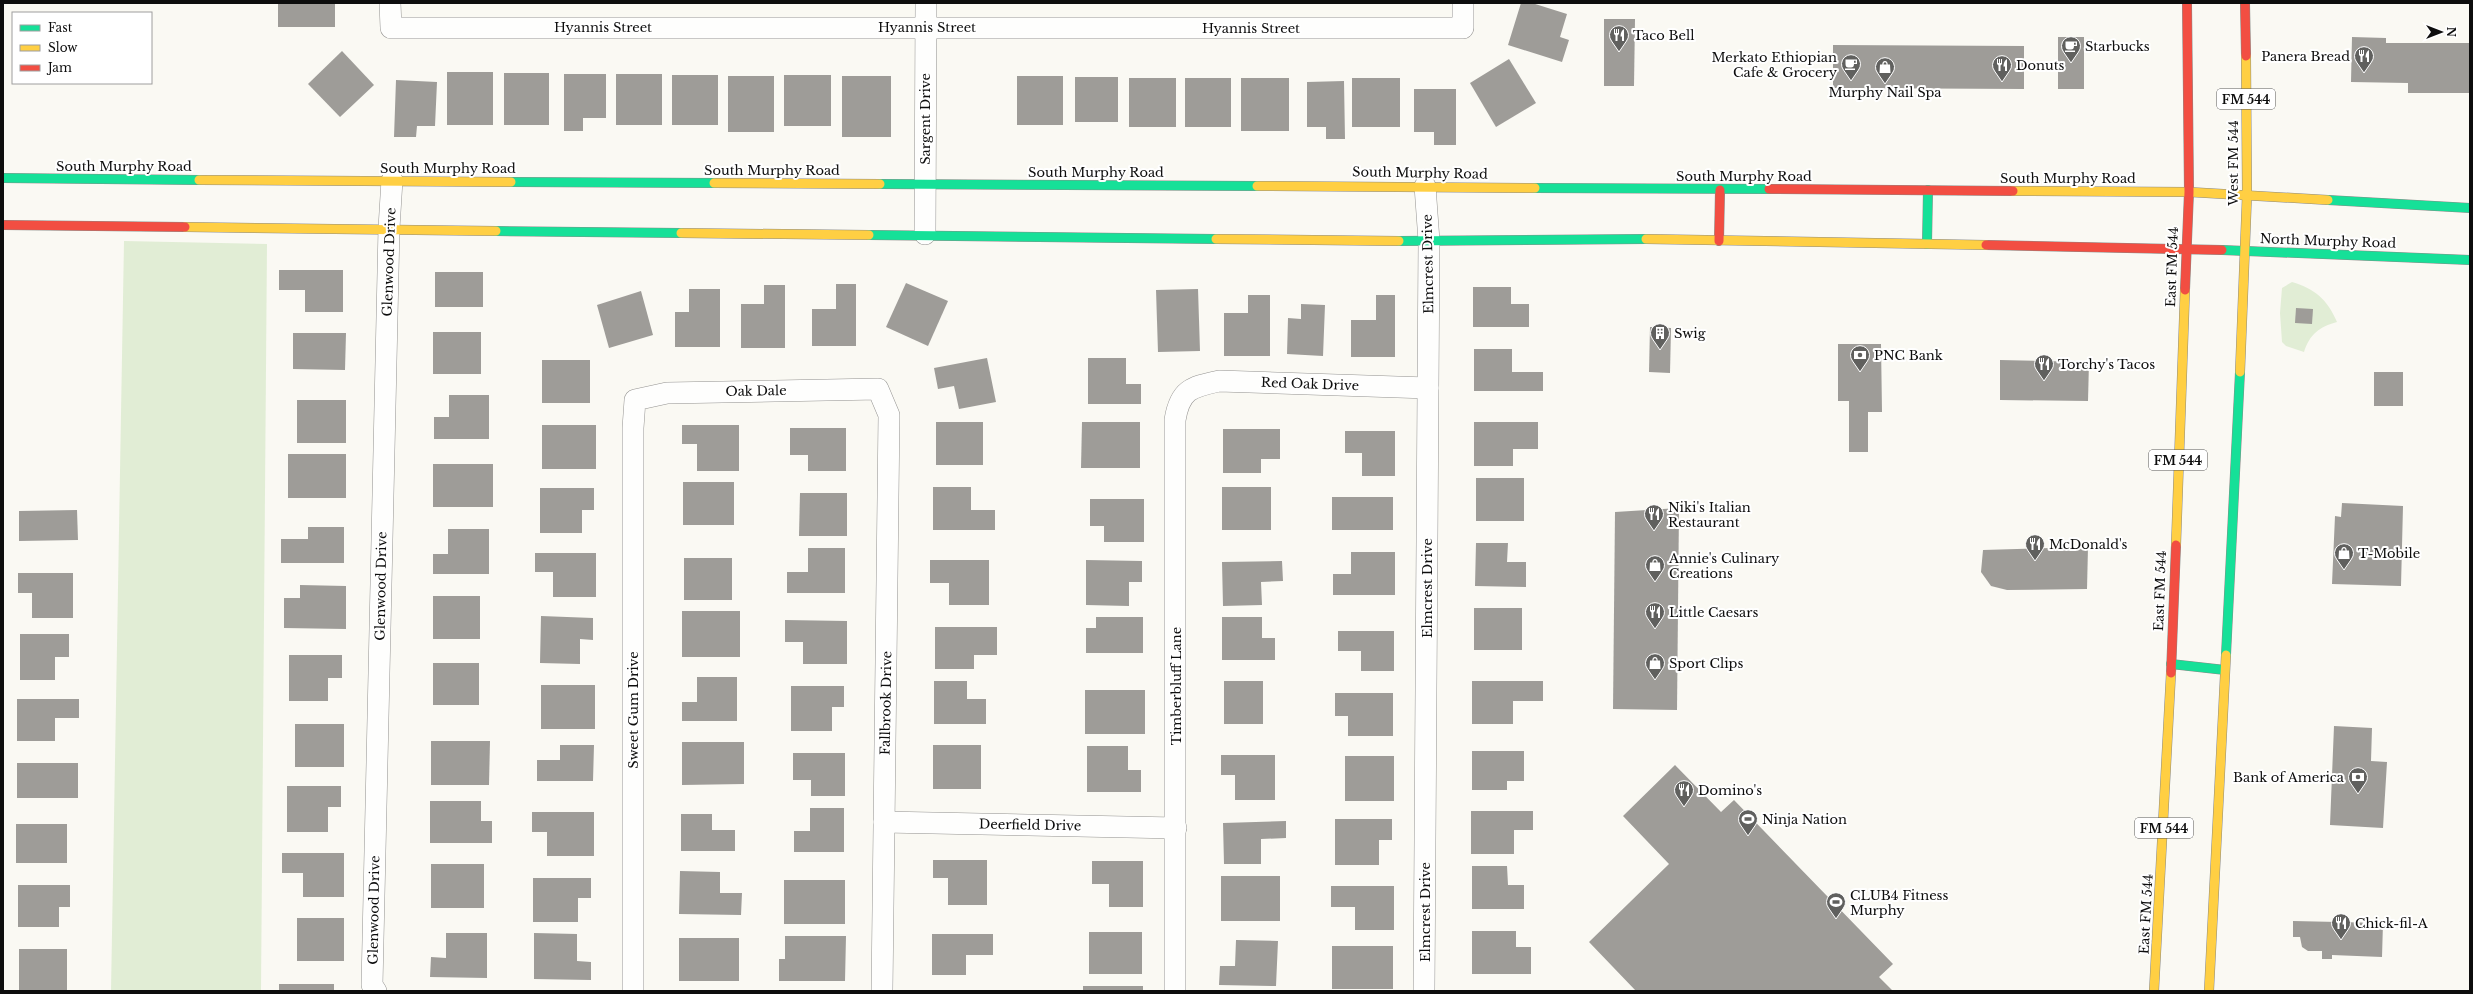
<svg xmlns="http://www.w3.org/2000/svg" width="2473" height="994" viewBox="0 0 2473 994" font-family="'Libre Baskerville',serif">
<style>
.green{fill:#e1edd5}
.building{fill:#9e9c98}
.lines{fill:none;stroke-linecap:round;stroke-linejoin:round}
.street-casing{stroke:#949391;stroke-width:22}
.fast-casing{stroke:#8a8a87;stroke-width:10}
.slow-casing{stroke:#8a8a87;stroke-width:10}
.jam-casing{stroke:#8a8a87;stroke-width:10}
.street{stroke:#fefefd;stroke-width:21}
.fast{stroke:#16e098;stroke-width:9}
.slow{stroke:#ffcf43;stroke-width:9}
.jam{stroke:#f24e42;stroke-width:9}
.labels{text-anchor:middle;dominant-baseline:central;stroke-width:4;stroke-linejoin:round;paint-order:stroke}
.shield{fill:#fff;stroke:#565656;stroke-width:1}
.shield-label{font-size:12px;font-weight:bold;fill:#0d0d0d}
.street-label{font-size:13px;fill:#0d0d0d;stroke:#fff}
.poi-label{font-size:13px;fill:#0d0d0d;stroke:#fff;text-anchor:start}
</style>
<rect width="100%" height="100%" fill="#faf9f3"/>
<g class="green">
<path d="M124,241L267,244L261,991H111Z"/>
<path d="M2292,282C2315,289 2327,299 2337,322C2319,327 2310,334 2304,352L2286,346L2282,342L2280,313L2282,288Z"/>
</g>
<g class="building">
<rect x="278" y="3" width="57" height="24"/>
<path d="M1521,3H1532L1567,14L1560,37L1569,40L1562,62L1508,45Z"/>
<path d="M1604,19H1635L1634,86H1604Z"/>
<rect x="2058" y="37" width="26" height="52"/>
<path d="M2352,37L2386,38V43H2470V93H2408V83L2351,82Z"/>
<path d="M1833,45L2024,46V89L1833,88Z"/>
<path d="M342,51L374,85L340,117L308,84Z"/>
<path d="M1509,59L1536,103L1496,127L1470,83Z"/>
<rect x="447" y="72" width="46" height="53"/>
<rect x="504" y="73" width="45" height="52"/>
<path d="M564,74H606V118H583V131H564Z"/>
<rect x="616" y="74" width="46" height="51"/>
<rect x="672" y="75" width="46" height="50"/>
<rect x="784" y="75" width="47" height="51"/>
<rect x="728" y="76" width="46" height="56"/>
<rect x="842" y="76" width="49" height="61"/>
<rect x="1017" y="76" width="46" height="49"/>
<rect x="1075" y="77" width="43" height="45"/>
<rect x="1129" y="78" width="47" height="49"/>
<rect x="1185" y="78" width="46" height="49"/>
<rect x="1241" y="78" width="48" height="53"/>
<rect x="1352" y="78" width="48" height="49"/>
<path d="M396,80L437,82L435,126H417L416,137H394Z"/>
<path d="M1344,81L1345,139H1326V127H1307V82Z"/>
<path d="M1414,89H1456V145H1434V132H1414Z"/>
<path d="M279,270H343V312H305V290H279Z"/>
<rect x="435" y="272" width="48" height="35"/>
<path d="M906,283L948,301L928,346L886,327Z"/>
<path d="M836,284H856V346H812V309H836Z"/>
<path d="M764,285H785V348H741V304H764Z"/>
<path d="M1473,287H1511V304H1529V327H1473Z"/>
<path d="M689,289H720V347H675V312H689Z"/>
<path d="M1198,289L1200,351L1158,352L1156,290Z"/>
<path d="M641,291L653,335L609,348L597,305Z"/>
<path d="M1248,295H1270V356H1224V313H1248Z"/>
<path d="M1376,295H1395V357H1351V320H1376Z"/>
<path d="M1301,304L1325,305L1323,356L1287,354L1288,318L1301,319Z"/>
<path d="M2296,308L2313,309L2312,324L2295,323Z"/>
<path d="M1650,327L1671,328L1670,373L1649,372Z"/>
<rect x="433" y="332" width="48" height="42"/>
<path d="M293,333H346L345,370L293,369Z"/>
<path d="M1838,344H1881L1882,412H1868V452H1849V401H1838Z"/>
<path d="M1474,349H1512V372H1543V391H1474Z"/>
<path d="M987,358L996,402L959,409L954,386L938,389L934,368Z"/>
<path d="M1088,358H1126V384H1141V404H1088Z"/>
<rect x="542" y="360" width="48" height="43"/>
<path d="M2000,360L2089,362L2088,401L2000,400Z"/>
<rect x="2374" y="372" width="29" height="34"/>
<path d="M449,395H489V439H434V417H449Z"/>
<rect x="297" y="400" width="49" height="43"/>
<rect x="936" y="422" width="47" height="43"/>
<path d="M1082,422H1140V468H1081Z"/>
<path d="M1474,422H1538V449H1513V466H1474Z"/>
<rect x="542" y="425" width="54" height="44"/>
<path d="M682,425H739V471H697V444H682Z"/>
<path d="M790,428H846V471H808V455H790Z"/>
<path d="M1223,429H1280V459H1261V473H1223Z"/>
<path d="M1345,431H1395V476H1362V453H1345Z"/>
<rect x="288" y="454" width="58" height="44"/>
<rect x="433" y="464" width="60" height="43"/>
<rect x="1476" y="478" width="48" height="43"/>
<rect x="683" y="482" width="51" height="43"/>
<path d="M933,487H971V510H995V530H933Z"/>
<rect x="1222" y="487" width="49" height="43"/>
<path d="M540,488H594V510H582V533H540Z"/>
<path d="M800,493H847V536H799Z"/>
<rect x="1332" y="497" width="61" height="33"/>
<path d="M1090,499H1144V542H1104V526H1090Z"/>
<path d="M2342,503L2403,506L2401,586L2332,584L2335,516L2341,517Z"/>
<path d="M1679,508L1677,710L1613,709L1615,512Z"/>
<path d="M77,510L78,540L19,541V511Z"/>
<path d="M308,527H344V563H281V539H308Z"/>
<path d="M448,529H489V574H433V554H448Z"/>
<path d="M1476,543H1508L1507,562H1526V587L1475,586Z"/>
<path d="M2088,547L2087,589L2007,590L1991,586L1981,572L1983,550Z"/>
<path d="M808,548H845V593H787V572H808Z"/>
<path d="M1351,552H1395V595H1333V574H1351Z"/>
<path d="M535,553H596V597H553V572H535Z"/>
<rect x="684" y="558" width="48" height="42"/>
<path d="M930,560H989V605H949V583H930Z"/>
<path d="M1086,560L1142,561V582H1129V606L1086,605Z"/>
<path d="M1282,561L1283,581L1261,582L1262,605L1223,606L1222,562Z"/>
<path d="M18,573H73V618H32V593H18Z"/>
<path d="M300,585L346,586V629L284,628V598H300Z"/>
<rect x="433" y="596" width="47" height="43"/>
<rect x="1474" y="608" width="48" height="42"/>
<rect x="682" y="611" width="58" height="46"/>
<path d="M541,616L593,618V640L580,639V664L540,663Z"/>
<path d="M1096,617H1143V653H1086V628H1096Z"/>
<path d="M1222,617H1262V638H1275V660H1222Z"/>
<path d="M785,620L847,621V664H803V642H785Z"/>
<path d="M935,627H997V655H974V669H935Z"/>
<path d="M1338,631H1394V671H1361V651H1338Z"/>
<path d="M20,634H69V657H55V680H20Z"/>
<path d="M289,655H342V678H328V701H289Z"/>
<rect x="433" y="663" width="46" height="42"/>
<path d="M697,677H737V721H682V702H697Z"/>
<path d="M934,681H967V699H986V724H934Z"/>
<rect x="1224" y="681" width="39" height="43"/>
<path d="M1472,681H1543V701H1513V724H1472Z"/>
<rect x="541" y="685" width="54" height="44"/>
<path d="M791,686H844V707H832V731H791Z"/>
<rect x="1085" y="690" width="60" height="44"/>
<path d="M1335,693H1393V736H1348V716H1335Z"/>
<path d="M17,699H79V718H55V741H17Z"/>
<rect x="295" y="724" width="49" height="43"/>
<path d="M2334,726L2372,728L2371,761L2387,762L2383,828L2330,825Z"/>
<path d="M431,741H490L489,785H431Z"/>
<path d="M682,742H744V784L682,785Z"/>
<path d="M560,745H594L593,781H537V760H560Z"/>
<rect x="933" y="745" width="48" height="44"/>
<path d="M1087,746H1128V770H1141V792H1087Z"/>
<path d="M1472,751H1524V781H1507V790H1472Z"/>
<path d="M793,753H845V796H811V780H793Z"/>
<path d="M1221,755H1275V800H1235V775H1221Z"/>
<rect x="1345" y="756" width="49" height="45"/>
<rect x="17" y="763" width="61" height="35"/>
<path d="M1675,765L1721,812L1734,800L1893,964L1879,977L1893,991H1636L1589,942L1669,864L1623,816Z"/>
<path d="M287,786H341V807H328V832H287Z"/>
<path d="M430,801H481V821H492V843H430Z"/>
<path d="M810,808H844V852H794V831H810Z"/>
<path d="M1471,811H1533V830H1514V854H1471Z"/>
<path d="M532,812H594V856H547V832H532Z"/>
<path d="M681,814H712V830H735V851H681Z"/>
<path d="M1335,819H1392V840H1379V865H1335Z"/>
<path d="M1286,821V838L1261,839V864H1224L1223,823Z"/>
<rect x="16" y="824" width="51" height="39"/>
<path d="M282,853H344V897H303V873H282Z"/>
<path d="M933,860H987V905H948V878H933Z"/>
<path d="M1092,861H1143V907H1109V884H1092Z"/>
<rect x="431" y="864" width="53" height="44"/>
<path d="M1472,866H1507L1508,885H1524V909H1472Z"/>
<path d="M680,871L720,872V893H742L741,915L679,914Z"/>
<rect x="1221" y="876" width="59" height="45"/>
<path d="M533,878H591V898H578V922H533Z"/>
<rect x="784" y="880" width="61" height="44"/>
<path d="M18,885H70V907H59V927H18Z"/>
<path d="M1331,886H1394V930H1355V907H1331Z"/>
<rect x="297" y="918" width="47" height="43"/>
<path d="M2293,921L2383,923L2382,957L2332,955V959H2322V951H2308L2302,947L2300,937H2293Z"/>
<path d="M1472,931H1516V947H1531V974H1472Z"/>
<rect x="1089" y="932" width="53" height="42"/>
<path d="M446,933H487V978L430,977L431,957L446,958Z"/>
<path d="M534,933L577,934V961L591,962V980L534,979Z"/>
<path d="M932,934H993V955H966V975H932Z"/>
<path d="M785,936H846L845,981H779V959H785Z"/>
<rect x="679" y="938" width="60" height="43"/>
<path d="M1236,940L1278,941L1276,986L1219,985L1220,966H1235Z"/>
<rect x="1332" y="946" width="61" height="43"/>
<rect x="19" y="949" width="48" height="41"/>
<rect x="279" y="984" width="55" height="7"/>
<rect x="1083" y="986" width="60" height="5"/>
</g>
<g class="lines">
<g class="street-casing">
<g id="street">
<path d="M390,3L391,28H1463V3"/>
<path d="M925,234L926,3"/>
<path d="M884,822L1176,828"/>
<path d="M376,991L372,985L389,228L392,180"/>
<path d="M633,991V428L635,400L667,393L878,389L889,415L882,991"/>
<path d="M1175,991V420C1180,389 1192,387 1219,381L1428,388"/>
<path d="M1424,991L1429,241L1425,186"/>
</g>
</g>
<g class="fast-casing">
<g id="fast">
<path d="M3,178L199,180"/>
<path d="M511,182L714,183"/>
<path d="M880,184L1257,186"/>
<path d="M1535,188L1769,189"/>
<path d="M2328,200L2470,208"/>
<path d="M496,231L681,233"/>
<path d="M869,235L1216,239"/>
<path d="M1399,241L1646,239"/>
<path d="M1927,244L1928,190"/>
<path d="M2222,250L2470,260"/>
<path d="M2226,655L2240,372"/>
<path d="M2171,664L2225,670"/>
</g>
</g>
<g class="slow-casing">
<g id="slow">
<path d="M199,180L511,182"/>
<path d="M714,183L880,184"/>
<path d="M1257,186L1535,188"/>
<path d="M2013,191L2189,192L2328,200"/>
<path d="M185,227L496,231"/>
<path d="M681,233L869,235"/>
<path d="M1216,239L1399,241"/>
<path d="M1646,239L1986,245"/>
<path d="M2240,372L2247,195L2246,56"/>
<path d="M2176,545L2185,290"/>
<path d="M2154,991L2171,673"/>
<path d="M2209,991L2226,655"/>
</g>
</g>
<g class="jam-casing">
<g id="jam">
<path d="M2245,3L2246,56"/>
<path d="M1769,189L2013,191"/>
<path d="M3,225L185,227"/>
<path d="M1719,241L1720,190"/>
<path d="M1986,245L2222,250"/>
<path d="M2185,290L2189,192L2187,3"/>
<path d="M2171,673L2176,545"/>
</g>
</g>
<use href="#street" class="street"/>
<use href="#fast" class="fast"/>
<use href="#slow" class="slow"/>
<use href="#jam" class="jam"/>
</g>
<defs>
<g id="restaurant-pin" transform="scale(1)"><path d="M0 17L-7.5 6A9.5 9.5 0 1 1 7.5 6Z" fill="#60605e" stroke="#fff"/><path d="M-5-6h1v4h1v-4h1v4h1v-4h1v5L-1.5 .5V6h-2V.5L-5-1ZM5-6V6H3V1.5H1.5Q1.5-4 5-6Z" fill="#fff"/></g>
<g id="cafe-pin" transform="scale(1)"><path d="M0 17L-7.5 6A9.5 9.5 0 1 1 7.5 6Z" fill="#60605e" stroke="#fff"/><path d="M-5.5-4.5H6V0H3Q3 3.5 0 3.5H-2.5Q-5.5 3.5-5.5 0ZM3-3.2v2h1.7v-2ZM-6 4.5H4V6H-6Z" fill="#fff"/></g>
<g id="shop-pin" transform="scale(1)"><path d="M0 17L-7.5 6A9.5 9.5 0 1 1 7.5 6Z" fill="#60605e" stroke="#fff"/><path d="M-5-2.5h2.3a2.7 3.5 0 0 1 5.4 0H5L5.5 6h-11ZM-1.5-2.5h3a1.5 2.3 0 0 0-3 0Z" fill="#fff"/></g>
<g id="building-pin" transform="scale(1)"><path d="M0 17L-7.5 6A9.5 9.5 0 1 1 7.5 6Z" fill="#60605e" stroke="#fff"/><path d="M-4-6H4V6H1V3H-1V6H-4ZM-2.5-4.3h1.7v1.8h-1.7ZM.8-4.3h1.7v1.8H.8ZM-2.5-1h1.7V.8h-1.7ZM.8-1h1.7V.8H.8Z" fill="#fff"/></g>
<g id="bank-pin" transform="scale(1)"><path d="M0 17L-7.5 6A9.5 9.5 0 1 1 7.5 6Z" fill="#60605e" stroke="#fff"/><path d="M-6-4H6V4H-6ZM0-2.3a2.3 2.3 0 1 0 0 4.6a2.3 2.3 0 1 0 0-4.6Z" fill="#fff"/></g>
<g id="stadium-pin" transform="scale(1)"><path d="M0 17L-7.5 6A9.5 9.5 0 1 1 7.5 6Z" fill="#60605e" stroke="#fff"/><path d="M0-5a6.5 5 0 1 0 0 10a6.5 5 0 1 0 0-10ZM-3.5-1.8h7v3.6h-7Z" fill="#fff"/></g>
</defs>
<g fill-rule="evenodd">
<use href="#restaurant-pin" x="1619" y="35"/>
<use href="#cafe-pin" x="2071" y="46"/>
<use href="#restaurant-pin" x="2364" y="56"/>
<use href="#cafe-pin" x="1851" y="64"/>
<use href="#restaurant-pin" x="2002" y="65"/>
<use href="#shop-pin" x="1885" y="67"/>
<use href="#building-pin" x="1660" y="333"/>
<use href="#bank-pin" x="1860" y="355"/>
<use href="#restaurant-pin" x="2044" y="364"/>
<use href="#restaurant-pin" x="1654" y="514"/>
<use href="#restaurant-pin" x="2035" y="544"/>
<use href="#shop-pin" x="2344" y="553"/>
<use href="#shop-pin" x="1655" y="565"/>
<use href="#restaurant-pin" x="1655" y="612"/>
<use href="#shop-pin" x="1655" y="663"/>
<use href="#bank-pin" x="2358" y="777"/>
<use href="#restaurant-pin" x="1684" y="790"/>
<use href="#stadium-pin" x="1748" y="819"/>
<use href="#stadium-pin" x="1836" y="902"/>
<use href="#restaurant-pin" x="2341" y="923"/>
</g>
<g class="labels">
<g class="shield">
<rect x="2217" y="89" width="58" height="20" rx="3"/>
<rect x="2149" y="450" width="58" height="20" rx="3"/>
<rect x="2135" y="818" width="58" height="20" rx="3"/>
</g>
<g class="shield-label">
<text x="2246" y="99">FM 544</text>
<text x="2178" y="460">FM 544</text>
<text x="2164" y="828">FM 544</text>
</g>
<g class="street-label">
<text x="603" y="27">Hyannis Street</text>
<text x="927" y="27">Hyannis Street</text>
<text x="1251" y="28">Hyannis Street</text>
<text transform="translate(925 119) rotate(-90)">Sargent Drive</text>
<text transform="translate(2233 163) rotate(-90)">West FM 544</text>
<text x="124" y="166">South Murphy Road</text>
<text x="448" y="168">South Murphy Road</text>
<text x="772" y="170">South Murphy Road</text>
<text x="1096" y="172">South Murphy Road</text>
<text transform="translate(1420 173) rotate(1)">South Murphy Road</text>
<text x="1744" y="176">South Murphy Road</text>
<text x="2068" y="178">South Murphy Road</text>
<text transform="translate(2328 241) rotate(2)">North Murphy Road</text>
<text transform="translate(389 262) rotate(-88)">Glenwood Drive</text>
<text transform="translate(1428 264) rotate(-91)">Elmcrest Drive</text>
<text transform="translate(2172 267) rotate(-88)">East FM 544</text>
<text transform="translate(1310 384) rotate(2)">Red Oak Drive</text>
<text transform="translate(756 391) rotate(-1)">Oak Dale</text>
<text transform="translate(381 586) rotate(-89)">Glenwood Drive</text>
<text transform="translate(1427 588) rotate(-90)">Elmcrest Drive</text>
<text transform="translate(2160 591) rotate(-88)">East FM 544</text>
<text transform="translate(1176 686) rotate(-90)">Timberbluff Lane</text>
<text transform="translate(886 703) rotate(-89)">Fallbrook Drive</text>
<text transform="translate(633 710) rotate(-90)">Sweet Gum Drive</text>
<text transform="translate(1030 825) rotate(1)">Deerfield Drive</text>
<text transform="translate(374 910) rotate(-89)">Glenwood Drive</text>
<text transform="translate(1425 912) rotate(-90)">Elmcrest Drive</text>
<text transform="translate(2146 914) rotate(-87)">East FM 544</text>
</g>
<g class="poi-label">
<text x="1633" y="35">Taco Bell</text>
<text x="2085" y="46">Starbucks</text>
<text x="2350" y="56" text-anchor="end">Panera Bread</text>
<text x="1837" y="57" text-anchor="end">Merkato Ethiopian<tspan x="1837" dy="15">Cafe &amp; Grocery</tspan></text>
<text x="2016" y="65">Donuts</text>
<text x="1885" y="92" text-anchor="middle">Murphy Nail Spa</text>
<text x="1674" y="333">Swig</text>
<text x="1874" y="355">PNC Bank</text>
<text x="2058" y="364">Torchy's Tacos</text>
<text x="1668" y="507">Niki's Italian<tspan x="1668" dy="15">Restaurant</tspan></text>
<text x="2049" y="544">McDonald's</text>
<text x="2358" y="553">T-Mobile</text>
<text x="1669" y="558">Annie's Culinary<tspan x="1669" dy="15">Creations</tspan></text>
<text x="1669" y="612">Little Caesars</text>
<text x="1669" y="663">Sport Clips</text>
<text x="2344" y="777" text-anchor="end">Bank of America</text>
<text x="1698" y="790">Domino's</text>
<text x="1762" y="819">Ninja Nation</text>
<text x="1850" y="895">CLUB4 Fitness<tspan x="1850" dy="15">Murphy</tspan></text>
<text x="2355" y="923">Chick-fil-A</text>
</g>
</g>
<rect width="2473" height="994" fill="none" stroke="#0d0d0d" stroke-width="8"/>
<rect x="12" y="12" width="140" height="72" fill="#ffffff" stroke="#9e9e9e"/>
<rect x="20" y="25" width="20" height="6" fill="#16e098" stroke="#9e9e9e"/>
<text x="48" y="32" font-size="12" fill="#0d0d0d">Fast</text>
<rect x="20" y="45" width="20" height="6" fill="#ffcf43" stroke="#9e9e9e"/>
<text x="48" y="52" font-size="12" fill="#0d0d0d">Slow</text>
<rect x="20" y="65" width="20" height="6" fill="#f24e42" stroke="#9e9e9e"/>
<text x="48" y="72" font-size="12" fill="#0d0d0d">Jam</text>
<g transform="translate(2441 32) rotate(90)" stroke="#ffffff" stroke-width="3" paint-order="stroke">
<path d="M0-3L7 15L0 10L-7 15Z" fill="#0d0d0d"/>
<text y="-6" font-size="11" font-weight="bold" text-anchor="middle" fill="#0d0d0d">N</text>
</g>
</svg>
